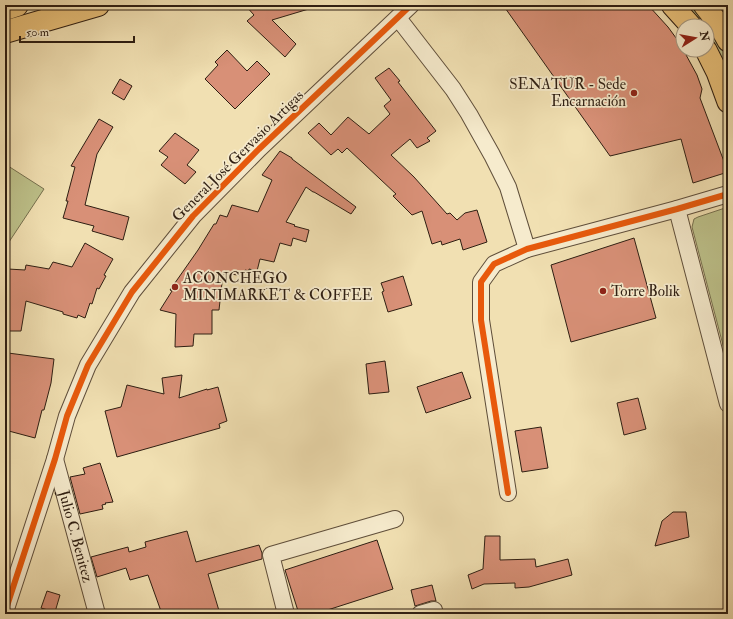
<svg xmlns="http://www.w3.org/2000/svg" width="733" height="619" viewBox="0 0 733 619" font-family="'IM FELL Double Pica',serif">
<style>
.green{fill:#bdc18a;stroke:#76704e}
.building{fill:#d89077;stroke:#2e1e12}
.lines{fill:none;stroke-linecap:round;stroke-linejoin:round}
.minor-casing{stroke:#5f4e3a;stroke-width:18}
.major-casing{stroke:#2e1e12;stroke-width:23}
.highway-casing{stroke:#2e1e12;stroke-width:24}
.minor{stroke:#f6ebcd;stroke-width:16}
.major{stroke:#e8c079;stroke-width:21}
.highway{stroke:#e8c079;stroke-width:22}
.cycleway-casing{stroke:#f6ebcd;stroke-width:8}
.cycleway{stroke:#e8590c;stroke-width:6}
.poi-dot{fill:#8f2418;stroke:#f6ebcd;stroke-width:1.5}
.labels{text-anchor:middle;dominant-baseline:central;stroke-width:3.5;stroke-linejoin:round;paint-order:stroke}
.poi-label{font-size:15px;fill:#2e1e12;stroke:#f6ebcd;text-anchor:start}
.street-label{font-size:15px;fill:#2e1e12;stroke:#f6ebcd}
</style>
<rect width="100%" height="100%" fill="#f1e0b2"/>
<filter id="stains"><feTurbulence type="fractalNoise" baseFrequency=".005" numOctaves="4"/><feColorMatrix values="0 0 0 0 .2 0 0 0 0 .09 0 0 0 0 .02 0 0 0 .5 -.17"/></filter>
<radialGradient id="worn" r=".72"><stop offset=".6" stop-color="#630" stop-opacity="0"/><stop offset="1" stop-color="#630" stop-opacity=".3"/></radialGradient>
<g class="green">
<path d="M682,5H697L719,37L728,55V87L707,40V26H698Z"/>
<path d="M5,164L44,189L5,248Z"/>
<path d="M728,207V364L692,227L694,219L698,217Z"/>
</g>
<g class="building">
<path d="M245,5H312V8L272,20L296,44L285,57L247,21L254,15Z"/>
<path d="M503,5H648L668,27L679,42L697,75L702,89L700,98L728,172L693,183L681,139L610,156Z"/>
<path d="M227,50L247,71L257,61L270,74L235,109L205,79L218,65L215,62Z"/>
<path d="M389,68L400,81L398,82L436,131L427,138L430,141L417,148L410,139L391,155L414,177L447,214L450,213L457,220L465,213L477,210L487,242L463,250L460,239L442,245L441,241L432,244L422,211L412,215L393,196L396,194L347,148L342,153L338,149L331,155L308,133L319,123L331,135L348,117L369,134L390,114L384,106L391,100L375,78Z"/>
<path d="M120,79L132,86L124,100L112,93Z"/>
<path d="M99,119L113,127L97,154L85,205L129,217L123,240L92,231L94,226L63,218L68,201H66L75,167L71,166Z"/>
<path d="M175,133L199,150L187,165L196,172L185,184L161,165L168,157L159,151Z"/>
<path d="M280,151L292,158V159L356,207L351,214L314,192H313L306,187L286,222L295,225L294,226L309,230L306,242L293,238L291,246L280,243L274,262L260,259L257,271L249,269V271L245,270L243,276L231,274V275L223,274L219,310H212V334H194L193,346L175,347L176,314L160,310L172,291L170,290L198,250L214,224H216L220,215L227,217L232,205L258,212L272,180L262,175Z"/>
<path d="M634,238L656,318L571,342L551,265Z"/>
<path d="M85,243L113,259L104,275L106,276L99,289L97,288L92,304L90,303L85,318L78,315L77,318L63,314V312L26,301L21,331H5V292L6,293L8,269L25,270L26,265L49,269L53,262L72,267Z"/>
<path d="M403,276L412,305L388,312L382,292L384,291L381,283Z"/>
<path d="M8,353L54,359L51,383L44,410H42L35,438L5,430V360H9Z"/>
<path d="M385,361L389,392L369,394L366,364Z"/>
<path d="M462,372L471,398L426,413L417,387Z"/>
<path d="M182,375L179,398L207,389V390L218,387L227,421L219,424L220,428L117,457L105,411L121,407L127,385L164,394L162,378Z"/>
<path d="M638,398L646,429L624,435L617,403Z"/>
<path d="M541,427L548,468L522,472L515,431Z"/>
<path d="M100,463L113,502L105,503L106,504L102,505L103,509L80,514L70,477L85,474L83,468Z"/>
<path d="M673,512H686L689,537L655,546L662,521Z"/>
<path d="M187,531L196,562L259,545L262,553V559L208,574L220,614H162L148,575L130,580L126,568L97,577L91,557L128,547L129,552L146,547L145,542Z"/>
<path d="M485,536H500V560L535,559L536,567L568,559L572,575L529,587L515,588V583L484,584L472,589L468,575L483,569Z"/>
<path d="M377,540L393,589L315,614H299L285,570Z"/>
<path d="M432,585L436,601H431L415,606L411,590Z"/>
<path d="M47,591L60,595L55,612L41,608Z"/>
</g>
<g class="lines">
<g class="minor-casing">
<g id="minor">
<path d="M398,18L453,89L469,114L492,155L508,187L527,249"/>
<path d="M677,209L728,404"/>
<path id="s1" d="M55,459L97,614"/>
<path d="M508,493L481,320V282L494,264L527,249L677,209L728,194"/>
<path d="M5,612L55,459L67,416L88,365L132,292L193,216L259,149L411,5"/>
<path d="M286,614L271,555L395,519"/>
<path d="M420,614L434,610"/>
</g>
</g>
<g class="major-casing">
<g id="major">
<path d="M672,5L691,26"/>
<path d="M704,5L718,23L728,41"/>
<path d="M706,50L717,72L728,102"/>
</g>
</g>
<g class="highway-casing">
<g id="highway">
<path d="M5,9L17,5"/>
<path d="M5,32L98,5"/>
</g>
</g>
<use href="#minor" class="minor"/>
<use href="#major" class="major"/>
<use href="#highway" class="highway"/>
<g class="cycleway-casing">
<g id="cycleway">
<path d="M508,493L481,320V282L494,264L527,249L677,209L728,194"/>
<path d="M5,612L55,459L67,416L88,365L132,292L193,216L259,149L411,5"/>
</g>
</g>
<use href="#cycleway" class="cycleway"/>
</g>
<g class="poi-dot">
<circle cx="634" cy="93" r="4"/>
<circle cx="175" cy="287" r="4"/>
<circle cx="603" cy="291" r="4"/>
</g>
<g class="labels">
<g class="poi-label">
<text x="626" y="84" text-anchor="end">SENATUR - Sede<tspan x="626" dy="17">Encarnación</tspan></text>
<text x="183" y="278">ACONCHEGO<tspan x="183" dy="17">MINIMARKET &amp; COFFEE</tspan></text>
<text x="611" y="291">Torre Bolik</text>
</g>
<g class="street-label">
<text transform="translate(238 156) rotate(-45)">General José Gervasio Artigas</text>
<text stroke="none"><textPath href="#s1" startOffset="80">Julio C. Benitez</textPath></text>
</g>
</g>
<rect width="733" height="619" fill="none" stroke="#f1e0b2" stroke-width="20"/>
<rect x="6" y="6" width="721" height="607" fill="none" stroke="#2e1e12" stroke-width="2"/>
<rect x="10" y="10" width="713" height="599" fill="none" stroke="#2e1e12"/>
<g transform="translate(695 38) rotate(79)"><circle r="19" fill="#f6ebcd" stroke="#a69982"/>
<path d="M0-3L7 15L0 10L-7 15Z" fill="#8f2418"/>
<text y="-6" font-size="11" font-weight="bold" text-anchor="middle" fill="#2e1e12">N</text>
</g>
<path d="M20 36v6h114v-6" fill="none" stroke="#2e1e12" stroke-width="2"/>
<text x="26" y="36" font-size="12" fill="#2e1e12" stroke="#f6ebcd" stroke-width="3" paint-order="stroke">50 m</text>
<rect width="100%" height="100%" filter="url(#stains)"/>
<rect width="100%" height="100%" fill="url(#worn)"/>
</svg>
